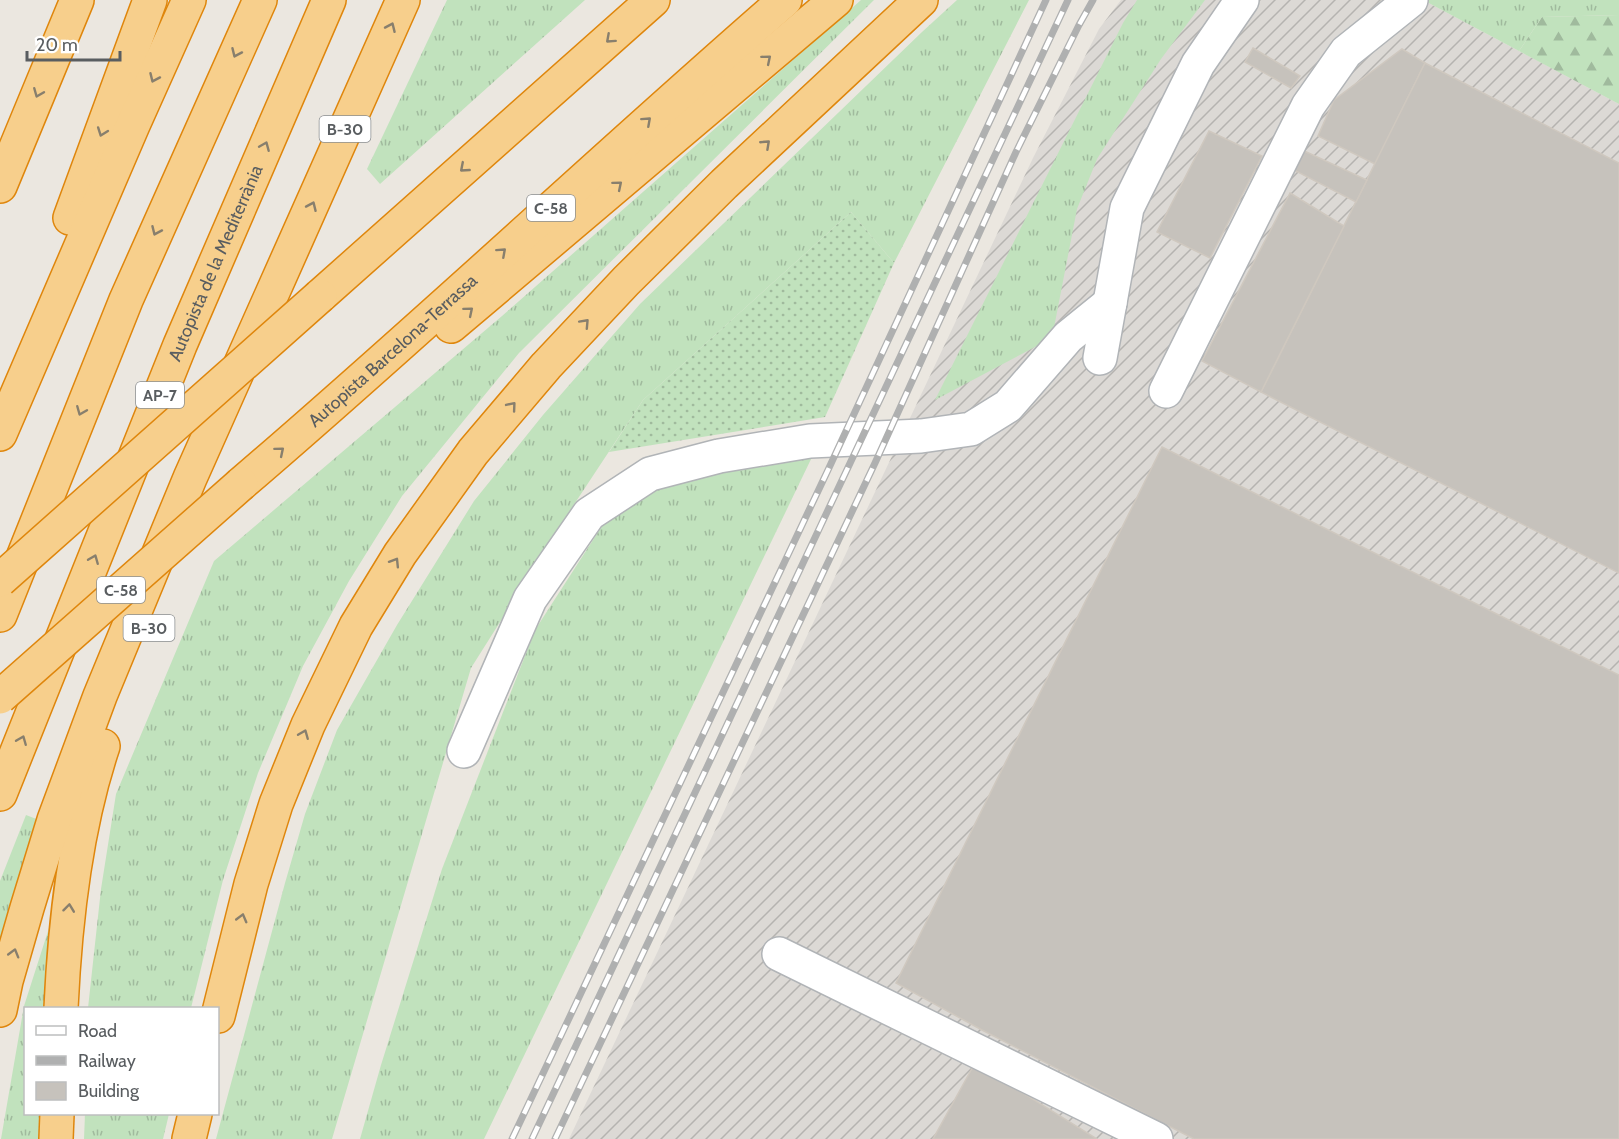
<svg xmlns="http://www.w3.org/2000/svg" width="1619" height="1139" viewBox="0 0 1619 1139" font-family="Cabin,sans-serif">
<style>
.industrial{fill:url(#industrial-furrows)}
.grass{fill:url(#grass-tufts)}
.forest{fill:url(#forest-firs)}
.garden{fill:url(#garden-dots)}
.building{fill:#c6c2bc;stroke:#cfc8bf;stroke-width:1.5}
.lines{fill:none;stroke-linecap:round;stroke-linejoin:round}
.minor-casing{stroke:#b1b4b7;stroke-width:36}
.highway-casing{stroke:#df860c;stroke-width:36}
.minor{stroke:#fff;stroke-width:33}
.highway{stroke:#f7cf8c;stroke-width:33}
.rail-casing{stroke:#afb0b0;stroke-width:7}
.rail{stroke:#fff;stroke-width:4.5;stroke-dasharray:14;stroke-linecap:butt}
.highway-bridge-casing{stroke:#df860c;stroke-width:36;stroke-linecap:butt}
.highway-bridge{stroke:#f7cf8c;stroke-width:33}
.oneway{stroke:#887f6d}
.labels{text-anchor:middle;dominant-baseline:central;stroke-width:6;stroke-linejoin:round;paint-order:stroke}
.shield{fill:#fff;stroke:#8b8e90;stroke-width:1.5}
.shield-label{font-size:16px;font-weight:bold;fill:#595d60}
.street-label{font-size:18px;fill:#595d60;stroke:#fff}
</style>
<defs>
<pattern id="industrial-furrows" width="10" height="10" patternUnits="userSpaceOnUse" patternTransform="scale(1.5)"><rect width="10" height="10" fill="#dcd9d5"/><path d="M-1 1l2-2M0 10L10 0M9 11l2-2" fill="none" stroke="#b5b3b0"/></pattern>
<pattern id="grass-tufts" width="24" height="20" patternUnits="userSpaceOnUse" patternTransform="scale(1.5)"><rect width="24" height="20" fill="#c1e2bd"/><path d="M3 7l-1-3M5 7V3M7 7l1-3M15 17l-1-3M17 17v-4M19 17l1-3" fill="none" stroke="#a0ba9d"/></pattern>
<pattern id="forest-firs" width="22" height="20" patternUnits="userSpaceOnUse" patternTransform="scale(1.5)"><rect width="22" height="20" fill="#c1e2bd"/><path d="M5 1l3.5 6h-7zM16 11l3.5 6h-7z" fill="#a0ba9d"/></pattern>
<pattern id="garden-dots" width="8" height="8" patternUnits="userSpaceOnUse" patternTransform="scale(1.5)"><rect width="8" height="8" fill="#c1e2bd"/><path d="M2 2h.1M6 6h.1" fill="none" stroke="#a0ba9d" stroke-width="1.8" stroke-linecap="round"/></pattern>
</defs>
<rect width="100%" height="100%" fill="#ebe7e0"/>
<path class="industrial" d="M1121,0H1423L1619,104V1139H569L1033,158L1099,29Z"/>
<g class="grass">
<path d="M447,0H585L380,184L367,169Z"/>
<path d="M861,0H874L519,353L402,496L349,581L303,666L258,773L223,880L191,1008H88L101,889L116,794L214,561L502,316Z"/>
<path d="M957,0H1029L894,263L851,212L643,400L575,503L471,668L332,1139H216L285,883L305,814L337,730L397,625L474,501L543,415L640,304L922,32Z"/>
<path d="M1137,0H1205L1161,59L1097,159L1077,209L1052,338L935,400L1123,23Z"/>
<path d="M1423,0H1619V15L1542,17L1519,51Z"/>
<path d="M813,455L484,1139H360L381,1065L442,869L535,630L611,512L668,483Z"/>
<path d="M26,815L39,820L0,941V881Z"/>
<path d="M49,928L46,1008H26V1114H42L41,1139H1L24,1006Z"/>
<path d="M85,1114H169L163,1139H84Z"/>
</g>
<path class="forest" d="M1619,15V104L1519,51L1542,17Z"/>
<path class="garden" d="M851,212L894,263L825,417L609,452L643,400Z"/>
<g class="building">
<path d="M1253,48L1300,76L1291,88L1245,62Z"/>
<path d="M1402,49L1425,63L1375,164L1318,136L1334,100Z"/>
<path d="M1425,63L1619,163V573L1261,392Z"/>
<path d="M1209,131L1262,156L1210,258L1157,232Z"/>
<path d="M1300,149L1367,180L1356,202L1290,168Z"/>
<path d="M1290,193L1344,226L1261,392L1202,361Z"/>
<path d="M1162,447L1619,675V1139H1194L982,1030L896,983Z"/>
<path d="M975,1063L1097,1139H933Z"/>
</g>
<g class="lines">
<g class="minor-casing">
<g id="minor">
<path d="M1100,358L1127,208L1198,64L1242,0"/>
<path d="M1166,391L1308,106L1346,52L1411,0"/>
<path d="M464,751L530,599L589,514L650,474L719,456L810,441L921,436L971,429L1008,406L1068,337L1110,303"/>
<path d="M779,954L1156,1139"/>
</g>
</g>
<g class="highway-casing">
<g id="highway">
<path d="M0,186L77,0"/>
<path d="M70,218L150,0"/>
<path d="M320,296L653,0"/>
<path d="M451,326L836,0"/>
<path d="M0,434L133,125L189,0"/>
<path id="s1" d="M241,484C426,326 602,159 785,0"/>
<path d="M0,615L126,300L260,0"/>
<path id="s2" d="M0,794L180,345L329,0"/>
<path d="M61,1008C65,921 75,829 103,746"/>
<path d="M0,1010L6,981L27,908L54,820L100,696L190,478L403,0"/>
<path d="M218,1016L251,884L276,804L308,725L356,626L400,554L473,452L546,366L626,281L724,184L921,0"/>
<path d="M56,1139L57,1114"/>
<path d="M189,1139L195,1114"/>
</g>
</g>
<use href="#minor" class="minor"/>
<use href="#highway" class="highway"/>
<g class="rail-casing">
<g id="rail">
<path d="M512,1139L828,470L1046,0"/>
<path d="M532,1139L1068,0"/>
<path d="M555,1139L875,463L1016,152L1079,25L1093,0"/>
</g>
</g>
<use href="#rail" class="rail"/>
<g class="highway-bridge-casing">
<g id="highway-bridge">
<path d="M0,580L320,296"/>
<path d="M0,697L241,484"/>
</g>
</g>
<use href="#highway-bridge" class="highway-bridge"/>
</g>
<defs><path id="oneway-chevron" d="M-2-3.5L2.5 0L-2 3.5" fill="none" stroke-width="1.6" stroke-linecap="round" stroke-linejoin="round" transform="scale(1.5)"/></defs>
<g class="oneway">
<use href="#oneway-chevron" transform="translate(391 27) rotate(-66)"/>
<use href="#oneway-chevron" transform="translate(610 39) rotate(138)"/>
<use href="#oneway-chevron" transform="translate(236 53) rotate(114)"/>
<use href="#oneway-chevron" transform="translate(767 59) rotate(-40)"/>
<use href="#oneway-chevron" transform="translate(154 78) rotate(114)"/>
<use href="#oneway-chevron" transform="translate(38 93) rotate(112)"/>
<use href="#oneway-chevron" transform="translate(647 121) rotate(-42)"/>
<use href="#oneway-chevron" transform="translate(102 132) rotate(110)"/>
<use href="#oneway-chevron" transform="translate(766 144) rotate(-43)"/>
<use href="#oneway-chevron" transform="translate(265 146) rotate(-67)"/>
<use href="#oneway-chevron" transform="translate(464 168) rotate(139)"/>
<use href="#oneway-chevron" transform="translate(618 185) rotate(-40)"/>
<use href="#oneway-chevron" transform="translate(312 206) rotate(-66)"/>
<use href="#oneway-chevron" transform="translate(156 231) rotate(114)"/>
<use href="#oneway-chevron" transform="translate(502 252) rotate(-42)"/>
<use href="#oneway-chevron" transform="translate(469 311) rotate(-40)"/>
<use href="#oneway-chevron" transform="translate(585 323) rotate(-47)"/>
<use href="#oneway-chevron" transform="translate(512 406) rotate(-50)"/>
<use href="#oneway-chevron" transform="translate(81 411) rotate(112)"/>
<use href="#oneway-chevron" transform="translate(280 451) rotate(-40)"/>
<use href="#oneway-chevron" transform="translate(94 559) rotate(-68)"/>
<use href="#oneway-chevron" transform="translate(395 562) rotate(-58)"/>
<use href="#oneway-chevron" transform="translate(304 734) rotate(-68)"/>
<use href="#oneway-chevron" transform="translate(22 740) rotate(-68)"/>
<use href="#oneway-chevron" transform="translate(69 908) rotate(-83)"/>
<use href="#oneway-chevron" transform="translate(242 918) rotate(-75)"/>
<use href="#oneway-chevron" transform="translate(14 953) rotate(-74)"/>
</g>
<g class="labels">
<g class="shield">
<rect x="319.5" y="116" width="51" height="26" rx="4.5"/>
<rect x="527" y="195" width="48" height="26" rx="4.5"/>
<rect x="136" y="382" width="48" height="26" rx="4.5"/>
<rect x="97" y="577" width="48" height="26" rx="4.5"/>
<rect x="123.5" y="615" width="51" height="26" rx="4.5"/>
</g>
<g class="shield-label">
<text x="345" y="129">B-30</text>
<text x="551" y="208">C-58</text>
<text x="160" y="395">AP-7</text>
<text x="121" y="590">C-58</text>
<text x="149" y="628">B-30</text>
</g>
<g class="street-label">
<text stroke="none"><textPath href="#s2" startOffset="573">Autopista de la Mediterrània</textPath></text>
<text stroke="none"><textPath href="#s1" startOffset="202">Autopista Barcelona-Terrassa</textPath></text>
</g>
</g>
<rect x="24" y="1007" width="195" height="108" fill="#ffffff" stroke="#bdbebf" stroke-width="1.5"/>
<rect x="36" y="1026" width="30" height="9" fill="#ffffff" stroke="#bdbebf" stroke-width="1.5"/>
<text x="78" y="1037" font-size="18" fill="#595d60">Road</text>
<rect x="36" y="1056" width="30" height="9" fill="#afb0b0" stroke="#bdbebf" stroke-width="1.5"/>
<text x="78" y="1067" font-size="18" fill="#595d60">Railway</text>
<rect x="36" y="1082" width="30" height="18" fill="#c6c2bc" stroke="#bdbebf" stroke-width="1.5"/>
<text x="78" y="1097" font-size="18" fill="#595d60">Building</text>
<path d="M27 51v9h93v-9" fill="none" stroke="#595d60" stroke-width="3"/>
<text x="36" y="51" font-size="18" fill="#595d60" stroke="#ffffff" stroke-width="4.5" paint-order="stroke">20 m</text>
</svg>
